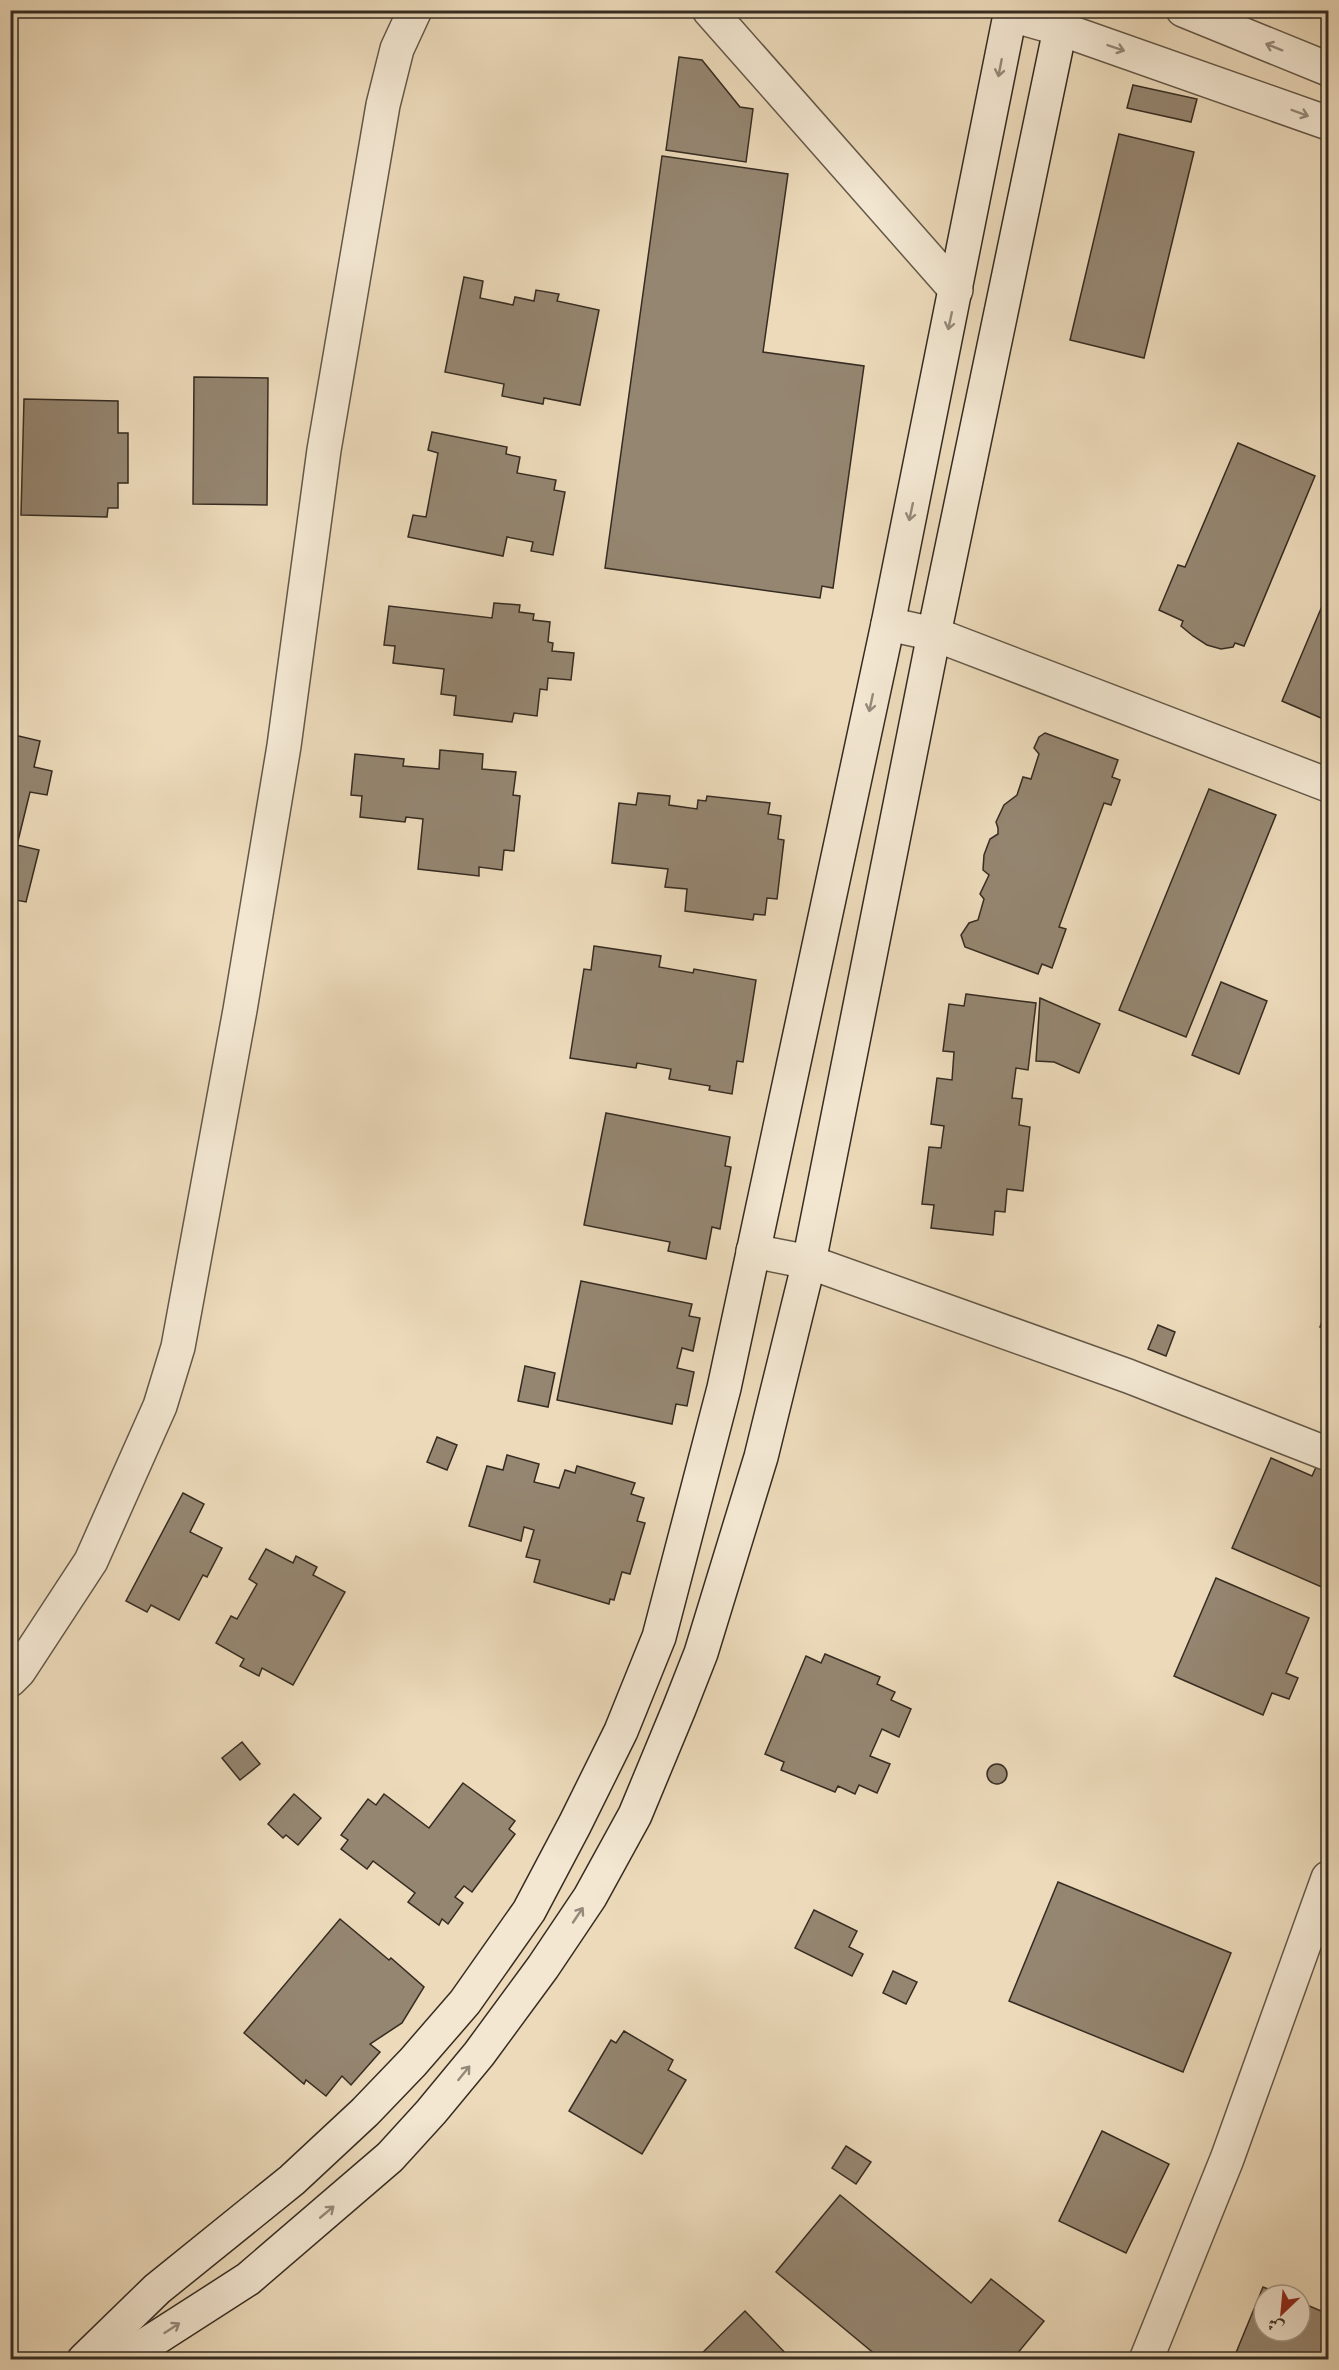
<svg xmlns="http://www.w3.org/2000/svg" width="1339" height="2370" viewBox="0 0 1339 2370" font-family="Vollkorn,Amiri,serif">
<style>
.building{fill:#958671;stroke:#362c22;stroke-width:1.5}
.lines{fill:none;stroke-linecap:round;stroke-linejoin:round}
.street-casing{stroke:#645848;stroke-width:36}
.secondary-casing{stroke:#362c22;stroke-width:36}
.street{stroke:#f3e7d2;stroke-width:33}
.secondary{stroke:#f3e7d2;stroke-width:33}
.oneway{stroke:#948a7a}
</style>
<rect width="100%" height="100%" fill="#ecdaba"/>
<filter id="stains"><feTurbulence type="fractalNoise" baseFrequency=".00333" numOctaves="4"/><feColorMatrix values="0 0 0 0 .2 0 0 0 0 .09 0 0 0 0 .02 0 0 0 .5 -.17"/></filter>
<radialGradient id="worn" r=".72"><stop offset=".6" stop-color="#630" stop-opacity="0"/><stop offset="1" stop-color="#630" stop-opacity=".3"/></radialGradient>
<g class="building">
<path d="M679,57L702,60L740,107L753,109L746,162L666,150Z"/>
<path d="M1133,85L1197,99L1191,122L1127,108Z"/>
<path d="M1119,134L1194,152L1144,358L1070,340Z"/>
<path d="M662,156L788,174L763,352L864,366L833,588L822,586L820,598L605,568Z"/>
<path d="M464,277L483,281L480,298L513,305L515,297L534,301L536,290L559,294L557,301L599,310L580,405L544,398L543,404L502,396L504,384L445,372Z"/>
<path d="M194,377L268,378L267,505L193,504Z"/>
<path d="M24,399L118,401V433H128V483H118V508H108L107,517L21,515Z"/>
<path d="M432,432L507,447L506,454L520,457L517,473L556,480L554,490L565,492L553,555L531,551L533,542L507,537L503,556L408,537L413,515L426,517L438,453L428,450Z"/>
<path d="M1238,443L1315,476L1244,646L1235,643L1233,647L1221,649L1207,645L1193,636L1181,626L1183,621L1159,610L1178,565L1185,567Z"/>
<path d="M1328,592V721L1282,701Z"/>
<path d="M494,603L520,605L519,612L534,614L533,620L550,622L548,642L553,643L552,651L574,653L571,680L548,678L547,690L540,689L537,716L514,713L512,722L454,715L456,696L441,694L444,669L393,663L395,646L384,645L389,606L492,618Z"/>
<path d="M1045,733L1118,760L1112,777L1120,780L1111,805L1104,803L1059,927L1066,929L1052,968L1042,964L1038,974L965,947L961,935L969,923L978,920L984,899L980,894L989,875L983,870L984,855L990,839L998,834V828L996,822L1004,805L1017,795L1023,777L1031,779L1039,754L1034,748L1039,737Z"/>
<path d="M10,734L40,741L34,767L52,771L47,795L30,792L17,845L39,850L26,902L10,899Z"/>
<path d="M440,750L483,754L482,769L516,772L513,795L520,796L514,851L504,850L502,870L479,867V876L418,869L423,819L406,817L405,822L360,817L362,796L351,795L355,754L404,759L403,766L439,769Z"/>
<path d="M1209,789L1276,815L1186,1037L1119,1010Z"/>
<path d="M638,793L670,796L669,805L697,809L698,800L706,801L707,796L770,803L768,814L781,816L778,839L784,840L777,899L767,898L765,915L754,914L753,920L685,911L687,889L665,887L668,869L612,863L619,803L636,805Z"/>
<path d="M594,946L661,956L659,967L693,973L694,969L756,980L743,1062L737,1061L732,1094L709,1090L710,1086L669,1079L671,1069L637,1063L636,1068L570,1058L584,969L591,970Z"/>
<path d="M1221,982L1267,1001L1239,1074L1192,1055Z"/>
<path d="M966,994L1036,1003L1028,1070L1016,1068L1012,1098L1022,1099L1019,1125L1030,1127L1023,1191L1007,1189L1005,1212L995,1211L993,1235L931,1228L934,1205L922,1204L929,1147L941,1148L944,1126L931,1124L937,1078L952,1080L954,1052L943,1051L949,1004L964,1006Z"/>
<path d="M1040,998L1100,1024L1079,1073L1054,1062L1036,1061Z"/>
<path d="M606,1113L730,1137L725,1166L731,1167L720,1229L712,1227L706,1259L668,1251L670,1242L584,1225Z"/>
<path d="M581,1281L692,1304L689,1316L700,1318L693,1351L682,1348L677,1368L694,1372L687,1406L676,1404L672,1424L557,1400Z"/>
<path d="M1328,1305V1330L1320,1327Z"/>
<path d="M1158,1325L1175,1332L1166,1356L1148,1349Z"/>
<path d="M525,1366L555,1373L548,1407L518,1401Z"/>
<path d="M437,1437L457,1445L447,1470L427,1462Z"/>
<path d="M507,1455L539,1464L534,1482L559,1488L565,1470L575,1473L577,1466L635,1483L631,1494L644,1498L637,1521L645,1523L630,1574L622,1572L614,1600L610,1599L609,1604L534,1582L540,1560L526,1557L534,1530L524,1527L521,1541L469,1526L487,1466L503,1470Z"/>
<path d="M1271,1458L1312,1476L1317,1465L1328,1470V1578L1324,1588L1232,1548Z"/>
<path d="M183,1493L204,1504L190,1532L222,1548L207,1577L203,1575L179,1620L151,1605L147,1612L126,1601Z"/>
<path d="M266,1549L293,1563L296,1556L317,1567L313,1575L345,1592L293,1685L262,1668L259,1676L240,1666L244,1659L216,1643L231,1616L237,1619L257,1584L249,1579Z"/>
<path d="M1216,1578L1309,1618L1286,1673L1298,1678L1289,1699L1272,1693L1263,1715L1174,1676Z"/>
<path d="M825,1654L880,1677L877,1684L895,1692L891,1700L911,1709L899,1737L882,1729L870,1756L890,1764L877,1793L859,1785L855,1794L838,1786L835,1792L781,1770L784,1762L765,1754L806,1656L821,1663Z"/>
<path d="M242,1742L260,1764L240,1780L222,1758Z"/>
<circle cx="997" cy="1774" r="10"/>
<path d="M463,1783L515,1821L509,1829L515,1834L472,1892L464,1886L455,1897L463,1903L448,1924L442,1919L439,1925L408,1902L415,1893L373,1861L367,1869L341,1849L348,1840L341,1835L368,1799L376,1805L384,1794L429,1828Z"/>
<path d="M294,1794L321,1818L298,1845L286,1835L283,1838L268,1824Z"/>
<path d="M1058,1882L1231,1953L1183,2072L1009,2001Z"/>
<path d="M814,1910L857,1931L849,1947L863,1954L852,1976L795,1948Z"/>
<path d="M340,1919L389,1960L391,1958L424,1987L402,2023L370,2044L380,2052L351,2085L342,2076L326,2096L306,2080L304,2084L244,2033Z"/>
<path d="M893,1971L917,1982L906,2004L883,1993Z"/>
<path d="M624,2031L673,2060L668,2070L686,2080L642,2154L569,2111L611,2040L616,2043Z"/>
<path d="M1102,2131L1169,2164L1126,2253L1059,2221Z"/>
<path d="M846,2146L871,2162L856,2184L832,2168Z"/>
<path d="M840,2195L971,2303L991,2279L1044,2321L1012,2360H882L776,2272Z"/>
<path d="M1263,2287L1283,2295H1264V2331H1300V2302L1328,2314V2360H1233Z"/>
<path d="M745,2311L792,2360H695Z"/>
</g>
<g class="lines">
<g class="street-casing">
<g id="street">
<path d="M709,10L956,290"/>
<path d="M1183,10L1328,69"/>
<path d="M1011,15L1061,29L1328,123"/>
<path d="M888,624L934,634L1328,785"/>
<path d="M753,1251L809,1262L1128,1376L1328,1454"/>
<path d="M10,1680L19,1671L91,1561L160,1406L178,1347L240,1010L284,746L324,450L383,105L397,49L415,10"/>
<path d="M1146,2360L1227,2159L1328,1878"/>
</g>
</g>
<g class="secondary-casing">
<g id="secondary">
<path d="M84,2360L157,2289L292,2180L365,2112L413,2062L465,2002L529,1911L575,1824L621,1731L659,1637L724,1388L888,624L1011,10"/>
<path d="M122,2360L248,2279L390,2157L431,2112L479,2054L543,1967L590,1897L635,1815L679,1709L701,1653L761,1457L809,1262L934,634L1064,10"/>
</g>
</g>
<use href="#street" class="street"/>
<use href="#secondary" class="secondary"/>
</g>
<defs><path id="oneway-shaft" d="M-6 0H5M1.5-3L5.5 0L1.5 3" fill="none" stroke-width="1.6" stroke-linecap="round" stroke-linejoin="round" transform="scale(1.5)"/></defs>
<g class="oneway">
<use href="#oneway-shaft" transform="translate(1274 47) rotate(-158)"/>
<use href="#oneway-shaft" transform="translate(1116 48) rotate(19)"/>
<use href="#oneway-shaft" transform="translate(1000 68) rotate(101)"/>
<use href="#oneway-shaft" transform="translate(1300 113) rotate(20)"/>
<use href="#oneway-shaft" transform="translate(950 321) rotate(102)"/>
<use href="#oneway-shaft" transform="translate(911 512) rotate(102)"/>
<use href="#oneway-shaft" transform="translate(871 703) rotate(102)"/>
<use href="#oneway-shaft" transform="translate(578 1915) rotate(-56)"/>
<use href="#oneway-shaft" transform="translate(464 2073) rotate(-51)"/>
<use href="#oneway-shaft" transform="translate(327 2212) rotate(-40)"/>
<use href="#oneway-shaft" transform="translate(172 2328) rotate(-33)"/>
</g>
<rect width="1339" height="2370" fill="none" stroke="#ecdaba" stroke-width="36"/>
<rect x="12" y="12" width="1315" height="2346" fill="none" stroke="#362c22" stroke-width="3"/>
<rect x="18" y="18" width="1303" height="2334" fill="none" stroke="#362c22" stroke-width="1.5"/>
<g transform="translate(1282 2313) rotate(206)"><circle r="28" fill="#f3e7d2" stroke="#a79c8c" stroke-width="1.5"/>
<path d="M0-4.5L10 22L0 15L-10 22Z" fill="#8f2418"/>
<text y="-9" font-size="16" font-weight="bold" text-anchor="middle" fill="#362c22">ش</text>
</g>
<rect width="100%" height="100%" filter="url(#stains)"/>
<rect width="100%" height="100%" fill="url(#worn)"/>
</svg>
